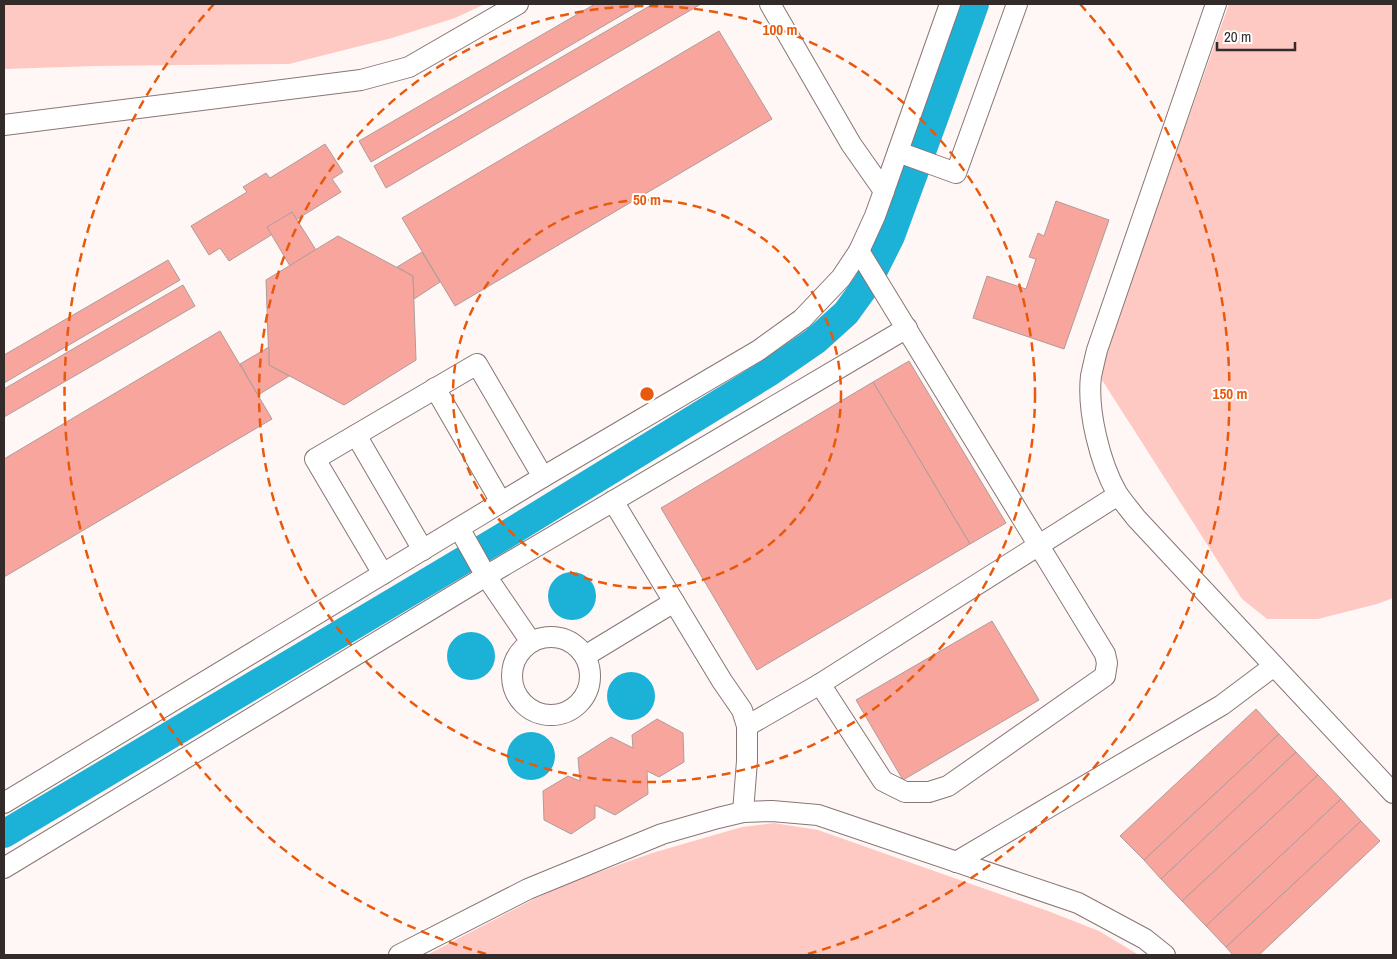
<svg xmlns="http://www.w3.org/2000/svg" width="1397" height="959" viewBox="0 0 1397 959" font-family="'Archivo Narrow',sans-serif">
<style>
.green{fill:#ffc9c3}
.water{fill:#1cb1d6}
.lines{fill:none;stroke-linecap:round;stroke-linejoin:round}
.canal{stroke:#1cb1d6;stroke-width:28}
.building{fill:#f8a59d;stroke:#ae9c9a}
.minor-casing{stroke:#877674;stroke-width:22}
.minor{stroke:#fff;stroke-width:20}
.ring{fill:none;stroke:#e8590c;stroke-width:2.5;stroke-dasharray:9 6}
.centre{fill:#e8590c;stroke:#fff;stroke-width:2.5}
.ring-label{font-size:15px;text-anchor:middle;font-weight:bold;fill:#e8590c;stroke:#fff;stroke-width:4;stroke-linejoin:round;paint-order:stroke}
</style>
<rect width="100%" height="100%" fill="#fff7f6"/>
<g class="green">
<path d="M4,4H485L455,18L392,38L289,64L95,66L4,69Z"/>
<path d="M1229,4H1393V598L1377,604L1318,619H1267L1242,599L1102,380L1103,359Z"/>
<path d="M774,823L818,830L1048,911L1099,931L1139,955H427L534,899L571,882L652,853L742,827Z"/>
</g>
<g class="water">
<circle cx="572" cy="596" r="24"/>
<circle cx="471" cy="656" r="24"/>
<circle cx="631" cy="696" r="24"/>
<circle cx="531" cy="756" r="24"/>
</g>
<g class="lines">
<path class="canal" d="M4,834L499,539L770,372L815,341L846,313L867,284L891,236L934,119L975,4"/>
</g>
<g class="building">
<path d="M595,4H641L371,162L359,141Z"/>
<path d="M653,4H701L386,188L374,166Z"/>
<path d="M719,31L772,119L455,306L402,218Z"/>
<path d="M325,144L343,172L332,179L341,192L229,261L220,248L209,255L191,226L247,192L243,187L266,173L270,178Z"/>
<path d="M1056,201L1109,220L1064,349L973,318L987,276L1026,289L1036,259L1029,257L1038,233L1044,236Z"/>
<path d="M292,212L316,250L290,266L267,227Z"/>
<path d="M338,236L413,276L416,360L344,405L269,365L266,280Z"/>
<path d="M422,252L440,282L414,299L413,276L397,267Z"/>
<path d="M168,260L180,280L4,383V355Z"/>
<path d="M183,285L195,306L4,417V389Z"/>
<path d="M220,331L272,419L4,577V459Z"/>
<path d="M269,347V365L289,376L258,395L240,364Z"/>
<path d="M909,361L1006,523L970,544L873,382Z"/>
<path d="M873,382L970,544L757,670L661,508Z"/>
<path d="M992,621L1039,700L903,780L856,700Z"/>
<path d="M1256,709L1279,734L1144,860L1120,836Z"/>
<path d="M657,719L683,733L684,762L659,777L647,771L648,794L615,815L595,805V818L571,834L544,820L543,791L568,776L580,781L578,758L611,737L633,748L632,735Z"/>
<path d="M1279,734L1296,752L1161,879L1144,860Z"/>
<path d="M1296,752L1318,775L1182,901L1161,879Z"/>
<path d="M1318,775L1341,799L1206,926L1182,901Z"/>
<path d="M1341,799L1361,821L1226,947L1206,926Z"/>
<path d="M1361,821L1380,841L1259,955H1233L1226,947Z"/>
</g>
<g class="lines">
<g class="minor-casing">
<g id="minor">
<path d="M770,4L851,144L884,191L950,4"/>
<path d="M1216,4L1097,350C1095,358 1093,367 1091,376C1087,411 1100,463 1117,493C1123,502 1130,510 1136,518L1393,793"/>
<path d="M4,125L361,80L409,67L518,4"/>
<path d="M898,152L956,173L1017,4"/>
<path d="M435,388L501,502"/>
<path d="M356,435L423,550"/>
<path d="M613,501L722,681L742,710L747,726V761L743,812"/>
<path d="M459,528L486,576L531,642"/>
<path d="M383,574L315,459L477,364L543,477"/>
<circle cx="551" cy="676" r="39"/>
<path d="M585,656L674,602"/>
<path d="M820,684L883,781L905,792H929L948,786L1105,676L1107,663L1105,654L859,251"/>
<path d="M747,726L820,684L1118,495"/>
<path d="M4,803L543,477L759,350L802,319L841,278L859,251L875,216L884,191"/>
<path d="M956,862L1222,705L1274,666"/>
<path d="M4,868L486,576L907,328"/>
<path d="M399,955L528,889L662,834L718,818L743,812L772,811L818,815L1078,903L1145,939L1165,955"/>
</g>
</g>
<use href="#minor" class="minor"/>
</g>
<g class="ring">
<circle cx="647" cy="394" r="194"/>
<circle cx="647" cy="394" r="388"/>
<path d="M486 954A583 583 0 0 1 214 4M1080 4A583 583 0 0 1 808 954"/>
</g>
<circle cx="647" cy="394" r="8" class="centre"/>
<g class="ring-label">
<text x="780" y="35">100 m</text>
<text x="647" y="205">50 m</text>
<text x="1230" y="399">150 m</text>
</g>
<rect width="1397" height="959" fill="none" stroke="#322b2a" stroke-width="10"/>
<path d="M1217 42v8h78v-8" fill="none" stroke="#322b2a" stroke-width="2.5"/>
<text x="1224" y="42" font-size="15" fill="#322b2a" stroke="#ffffff" stroke-width="4" paint-order="stroke">20 m</text>
</svg>
